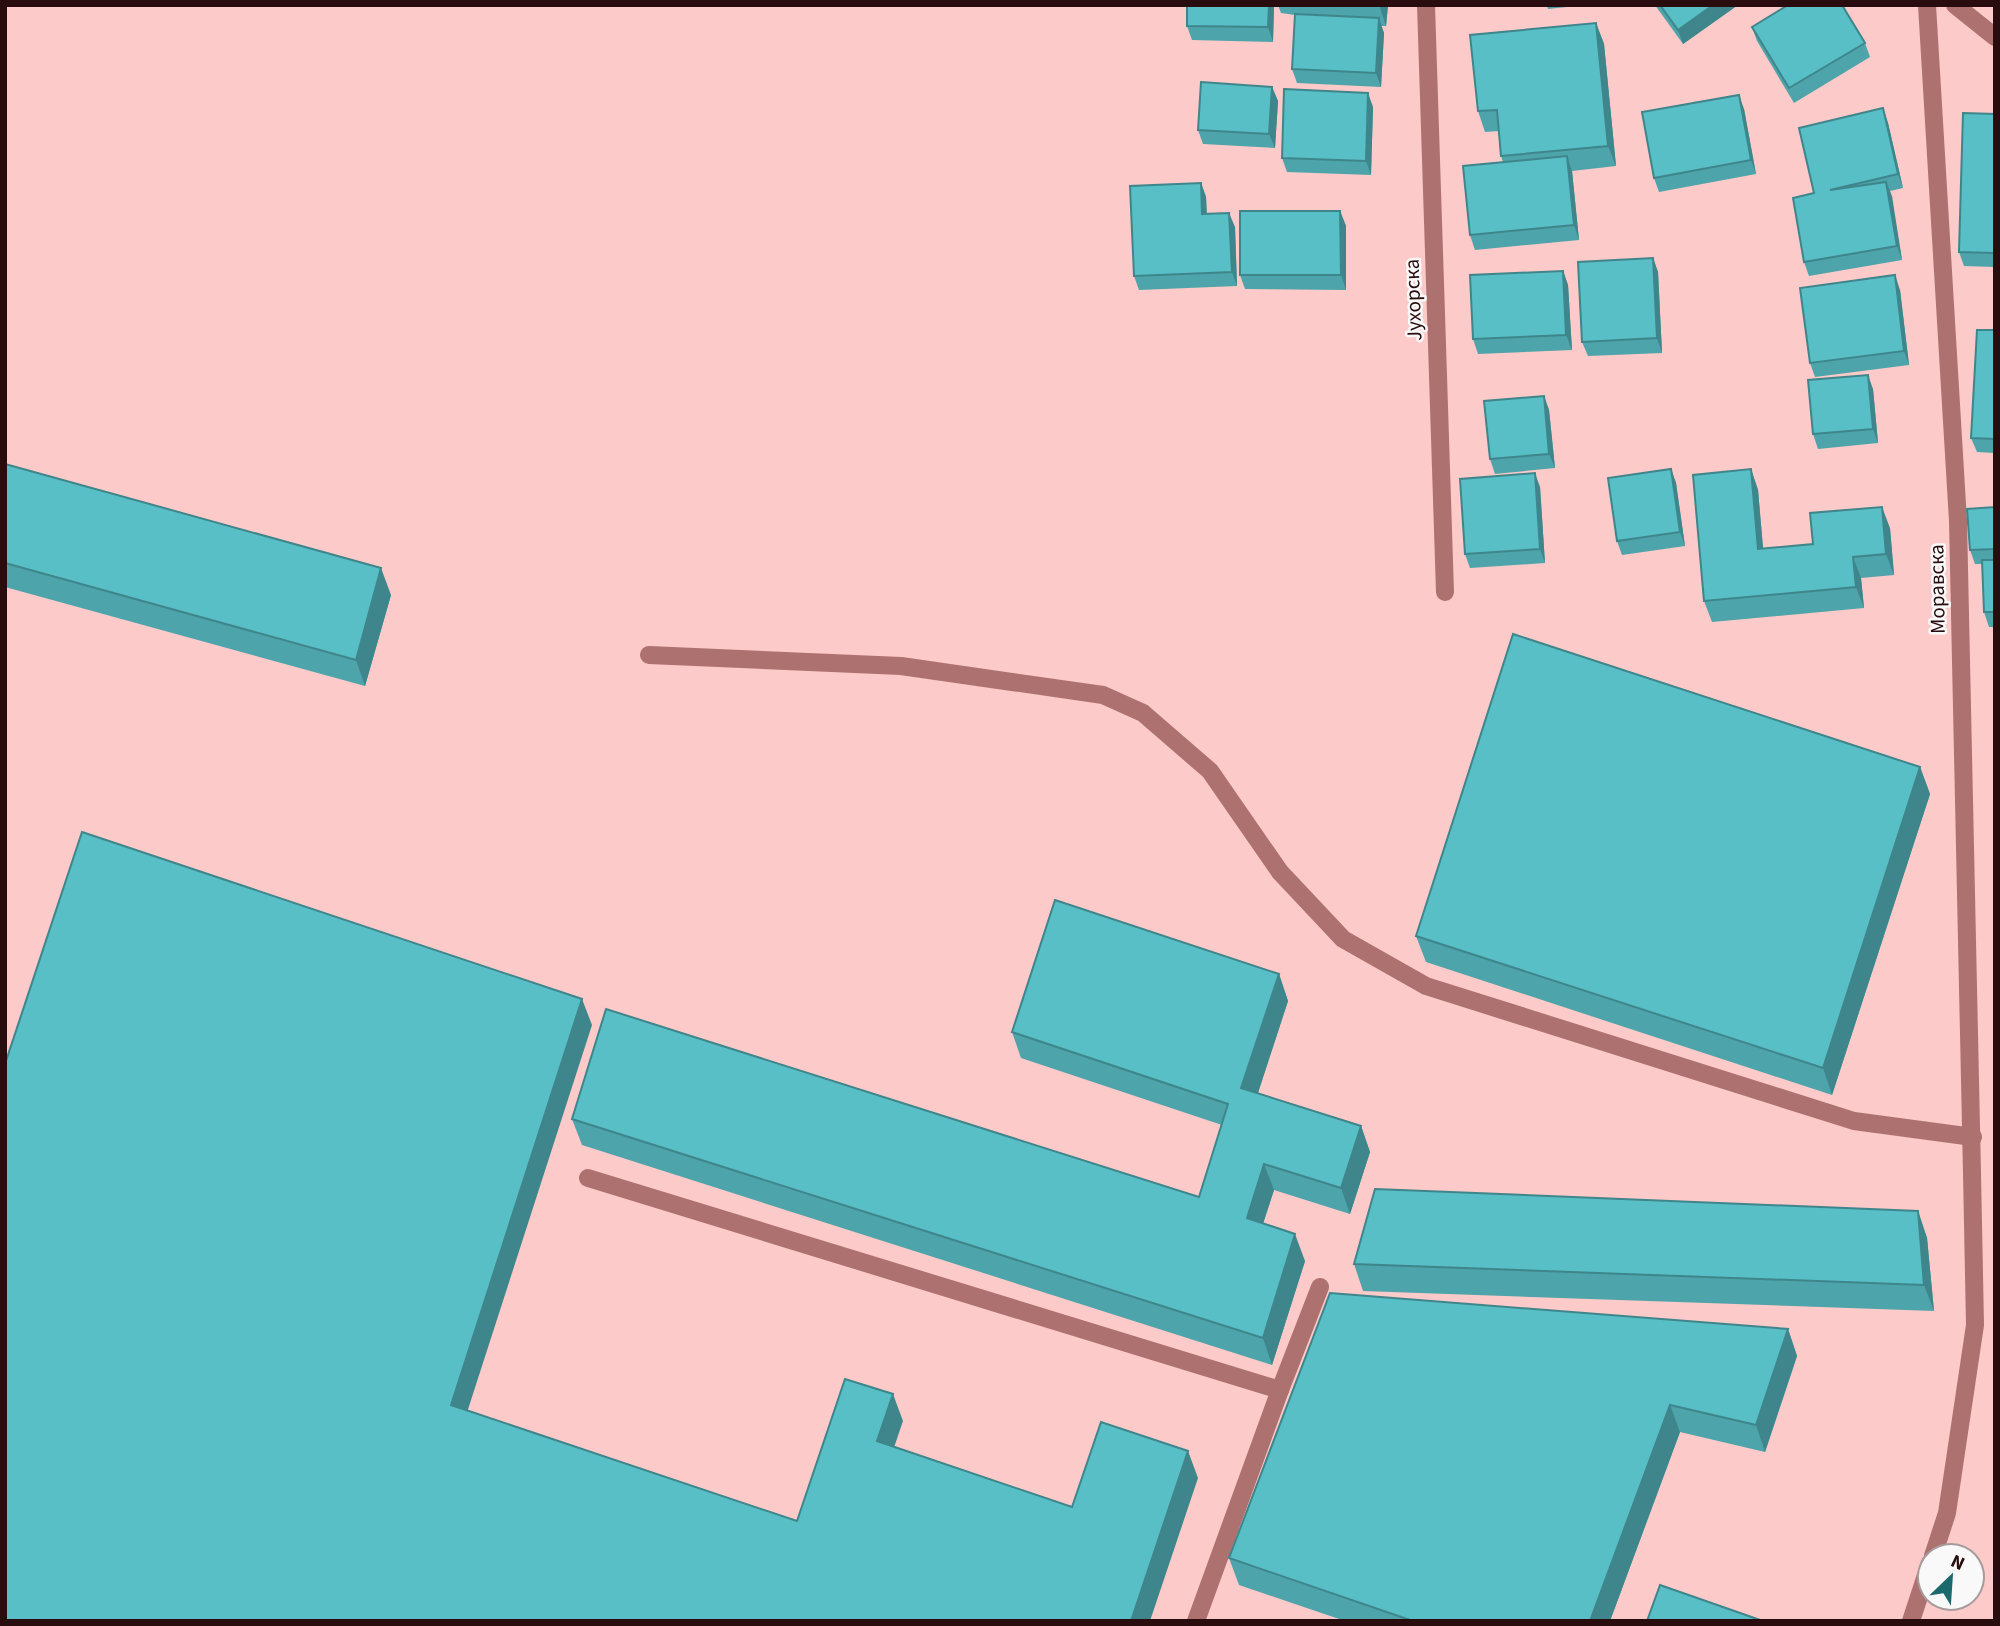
<svg xmlns="http://www.w3.org/2000/svg" width="2000" height="1626" viewBox="0 0 2000 1626" font-family="'Source Sans 3',sans-serif">
<style>
.lines{fill:none;stroke-linecap:round;stroke-linejoin:round}
.lane{stroke:#ad7270;stroke-width:18}
.street{stroke:#ad7270;stroke-width:18}
.wall{fill:#4da4aa}
.shaded-wall{fill:#3e868b}
.building{fill:#59bfc6;stroke:#3e868b;stroke-width:2}
.labels{text-anchor:middle;dominant-baseline:central;stroke-width:5;stroke-linejoin:round;paint-order:stroke}
.street-label{font-size:21px;fill:#290c0d;stroke:#f9f9f9}
</style>
<rect width="100%" height="100%" fill="#fccac8"/>
<g class="lines">
<g class="lane">
<path d="M649,655L901,666L1103,695L1143,713L1210,771L1280,872L1343,939L1426,986L1854,1121L1973,1137"/>
<path d="M588,1178L1280,1390"/>
<path d="M1933,1556L1947,1513L1975,1325L1972,1173"/>
<path d="M1196,1621L1280,1390L1320,1287"/>
<path d="M1911,1621L1930,1563"/>
</g>
<g class="street">
<path d="M1426,5L1445,592"/>
<path d="M1927,5L1958,521L1972,1173"/>
<path d="M1955,5L1995,37"/>
</g>
</g>
<g class="wall">
<path d="M1274,5L1273,42L1192,40L1187,26Z"/>
<path d="M1278,5H1388L1386,26H1381L1384,33L1381,87L1297,83L1292,69L1295,15L1281,13Z"/>
<path d="M1547,5H1586L1548,9Z"/>
<path d="M1655,5H1738L1683,44Z"/>
<path d="M1596,23L1604,44L1616,166L1572,171L1579,240L1475,250L1470,235L1503,162L1501,156L1499,131L1485,132L1478,111Z"/>
<path d="M1752,27L1865,43L1870,57L1794,103L1757,41Z"/>
<path d="M1272,87L1278,101L1275,148L1203,144L1198,130Z"/>
<path d="M1373,107L1371,175L1287,172L1282,158Z"/>
<path d="M1883,108L1888,123L1903,188L1890,191L1902,260L1809,276L1804,262L1814,193Z"/>
<path d="M1744,109L1756,174L1659,192L1654,178Z"/>
<path d="M1995,114V267L1964,266L1959,252Z"/>
<path d="M1201,183L1206,197L1207,214L1235,227L1237,286L1139,290L1134,276Z"/>
<path d="M1340,211L1346,226V290L1245,289L1240,275Z"/>
<path d="M1653,258L1658,272L1662,353L1588,356L1582,342Z"/>
<path d="M1563,271L1568,285L1572,350L1478,354L1473,339Z"/>
<path d="M1900,290L1909,365L1815,377L1810,363Z"/>
<path d="M1995,330V453L1977,452L1971,438Z"/>
<path d="M1873,389L1878,443L1818,449L1813,434Z"/>
<path d="M1544,396L1549,410L1555,468L1495,474L1490,459Z"/>
<path d="M5,464L391,595L365,686L5,587Z"/>
<path d="M1671,469L1676,483L1685,546L1622,555L1617,541Z"/>
<path d="M1751,469L1758,490L1763,549L1813,544L1890,528L1894,575L1861,578L1864,608L1712,622L1704,601Z"/>
<path d="M1540,487L1545,563L1470,568L1465,554Z"/>
<path d="M1995,507V627H1989L1984,612L1982,564H1975L1970,550Z"/>
<path d="M1920,767L1930,794L1832,1095L1426,962L1416,936Z"/>
<path d="M1279,974L1288,1001L1258,1093L1361,1126L1370,1152L1350,1214L1274,1190L1263,1224L1305,1261L1272,1365L582,1145L572,1119L1199,1197L1222,1125L1021,1058L1012,1032Z"/>
<path d="M1918,1211L1927,1238L1934,1311L1363,1291L1354,1264Z"/>
<path d="M1788,1329L1797,1356L1765,1452L1680,1432L1610,1621H1345L1239,1585L1229,1558Z"/>
</g>
<g class="shaded-wall">
<path d="M1269,5H1274L1273,42L1268,27Z"/>
<path d="M1379,5H1388L1386,26Z"/>
<path d="M1713,5H1738L1683,44L1678,30Z"/>
<path d="M1379,18L1384,33L1381,87L1376,73Z"/>
<path d="M1596,23L1604,44L1616,166L1608,146Z"/>
<path d="M1272,87L1278,101L1275,148L1269,134Z"/>
<path d="M1368,93L1373,107L1371,175L1366,161Z"/>
<path d="M1739,95L1744,109L1756,174L1751,160Z"/>
<path d="M1883,108L1888,123L1903,188L1898,174Z"/>
<path d="M1567,156L1572,171L1579,240L1574,225Z"/>
<path d="M1886,182L1892,196L1902,260L1897,246Z"/>
<path d="M1201,183L1206,197L1207,228L1202,214Z"/>
<path d="M1340,211L1346,226V290L1341,275Z"/>
<path d="M1229,213L1235,227L1237,286L1232,272Z"/>
<path d="M1653,258L1658,272L1662,353L1657,338Z"/>
<path d="M1563,271L1568,285L1572,350L1566,335Z"/>
<path d="M1895,275L1900,290L1909,365L1904,351Z"/>
<path d="M1868,375L1873,389L1878,443L1873,429Z"/>
<path d="M1544,396L1549,410L1555,468L1549,454Z"/>
<path d="M1671,469L1676,483L1685,546L1680,532Z"/>
<path d="M1751,469L1758,490L1765,570L1758,549Z"/>
<path d="M1535,473L1540,487L1545,563L1540,549Z"/>
<path d="M1882,507L1890,528L1894,575L1886,554Z"/>
<path d="M1853,557L1861,578L1864,608L1856,587Z"/>
<path d="M381,568L391,595L365,686L356,660Z"/>
<path d="M1920,767L1930,794L1832,1095L1823,1068Z"/>
<path d="M1279,974L1288,1001L1251,1114L1241,1088Z"/>
<path d="M582,999L592,1025L461,1431L451,1405Z"/>
<path d="M1361,1126L1370,1152L1350,1214L1341,1188Z"/>
<path d="M1264,1164L1274,1190L1256,1245L1247,1218Z"/>
<path d="M1918,1211L1927,1238L1934,1311L1924,1285Z"/>
<path d="M1295,1234L1305,1261L1272,1365L1263,1338Z"/>
<path d="M1788,1329L1797,1356L1765,1452L1756,1425Z"/>
<path d="M893,1394L903,1421L887,1468L877,1441Z"/>
<path d="M1670,1405L1680,1432L1610,1621H1590Z"/>
<path d="M1188,1451L1198,1478L1150,1621H1131Z"/>
</g>
<g class="building">
<path d="M1187,5H1269L1268,27L1187,26Z"/>
<path d="M1660,5H1713L1678,30Z"/>
<path d="M1788,5H1842L1865,43L1789,88L1752,27Z"/>
<path d="M1295,14L1379,18L1376,73L1292,69Z"/>
<path d="M1596,23L1608,146L1501,156L1497,110L1478,111L1470,35Z"/>
<path d="M1201,82L1272,87L1269,134L1198,130Z"/>
<path d="M1284,89L1368,93L1366,161L1282,158Z"/>
<path d="M1739,95L1751,160L1654,178L1642,112Z"/>
<path d="M1883,108L1898,174L1830,190L1886,182L1897,246L1804,262L1793,198L1814,193L1799,128Z"/>
<path d="M1963,113L1995,114V253L1959,252Z"/>
<path d="M1567,156L1574,225L1470,235L1463,166Z"/>
<path d="M1201,183L1202,214L1229,213L1232,272L1134,276L1130,186Z"/>
<path d="M1240,211H1340L1341,275H1240Z"/>
<path d="M1653,258L1657,338L1582,342L1578,262Z"/>
<path d="M1563,271L1566,335L1473,339L1470,275Z"/>
<path d="M1895,275L1904,351L1810,363L1800,288Z"/>
<path d="M1977,330H1995V439L1971,438Z"/>
<path d="M1868,375L1873,429L1813,434L1808,380Z"/>
<path d="M1544,396L1549,454L1490,459L1484,401Z"/>
<path d="M5,464L381,568L356,660L5,563Z"/>
<path d="M1671,469L1680,532L1617,541L1608,478Z"/>
<path d="M1751,469L1758,549L1813,544L1810,513L1882,507L1886,554L1853,557L1856,587L1704,601L1693,475Z"/>
<path d="M1535,473L1540,549L1465,554L1460,479Z"/>
<path d="M1995,507V549L1970,550L1967,509Z"/>
<path d="M1982,560H1995V612H1984Z"/>
<path d="M1513,634L1920,767L1823,1068L1416,936Z"/>
<path d="M82,832L582,999L451,1405L797,1521L845,1379L893,1394L877,1441L1072,1507L1101,1422L1188,1451L1131,1621H5V1064Z"/>
<path d="M1055,900L1279,974L1241,1088L1361,1126L1341,1188L1264,1164L1247,1218L1295,1234L1263,1338L572,1119L606,1009L1199,1197L1228,1104L1012,1032Z"/>
<path d="M1375,1189L1918,1211L1924,1285L1354,1264Z"/>
<path d="M1330,1293L1788,1329L1756,1425L1670,1405L1590,1621H1413L1229,1558Z"/>
<path d="M1660,1585L1763,1621H1647Z"/>
</g>
<g class="labels">
<g class="street-label">
<text transform="translate(1413 300) rotate(-92)">Јухорска</text>
<text transform="translate(1937 589) rotate(-91)">Моравска</text>
</g>
</g>
<rect width="2000" height="1626" fill="none" stroke="#290c0d" stroke-width="14"/>
<g transform="translate(1951 1577) rotate(25)"><circle r="33" fill="#f9f9f9" stroke="#a69a9b" stroke-width="2"/>
<path d="M0-5L12 26L0 18L-12 26Z" fill="#1d6a6e"/>
<text y="-10" font-size="19" font-weight="bold" text-anchor="middle" fill="#290c0d">N</text>
</g>
</svg>
